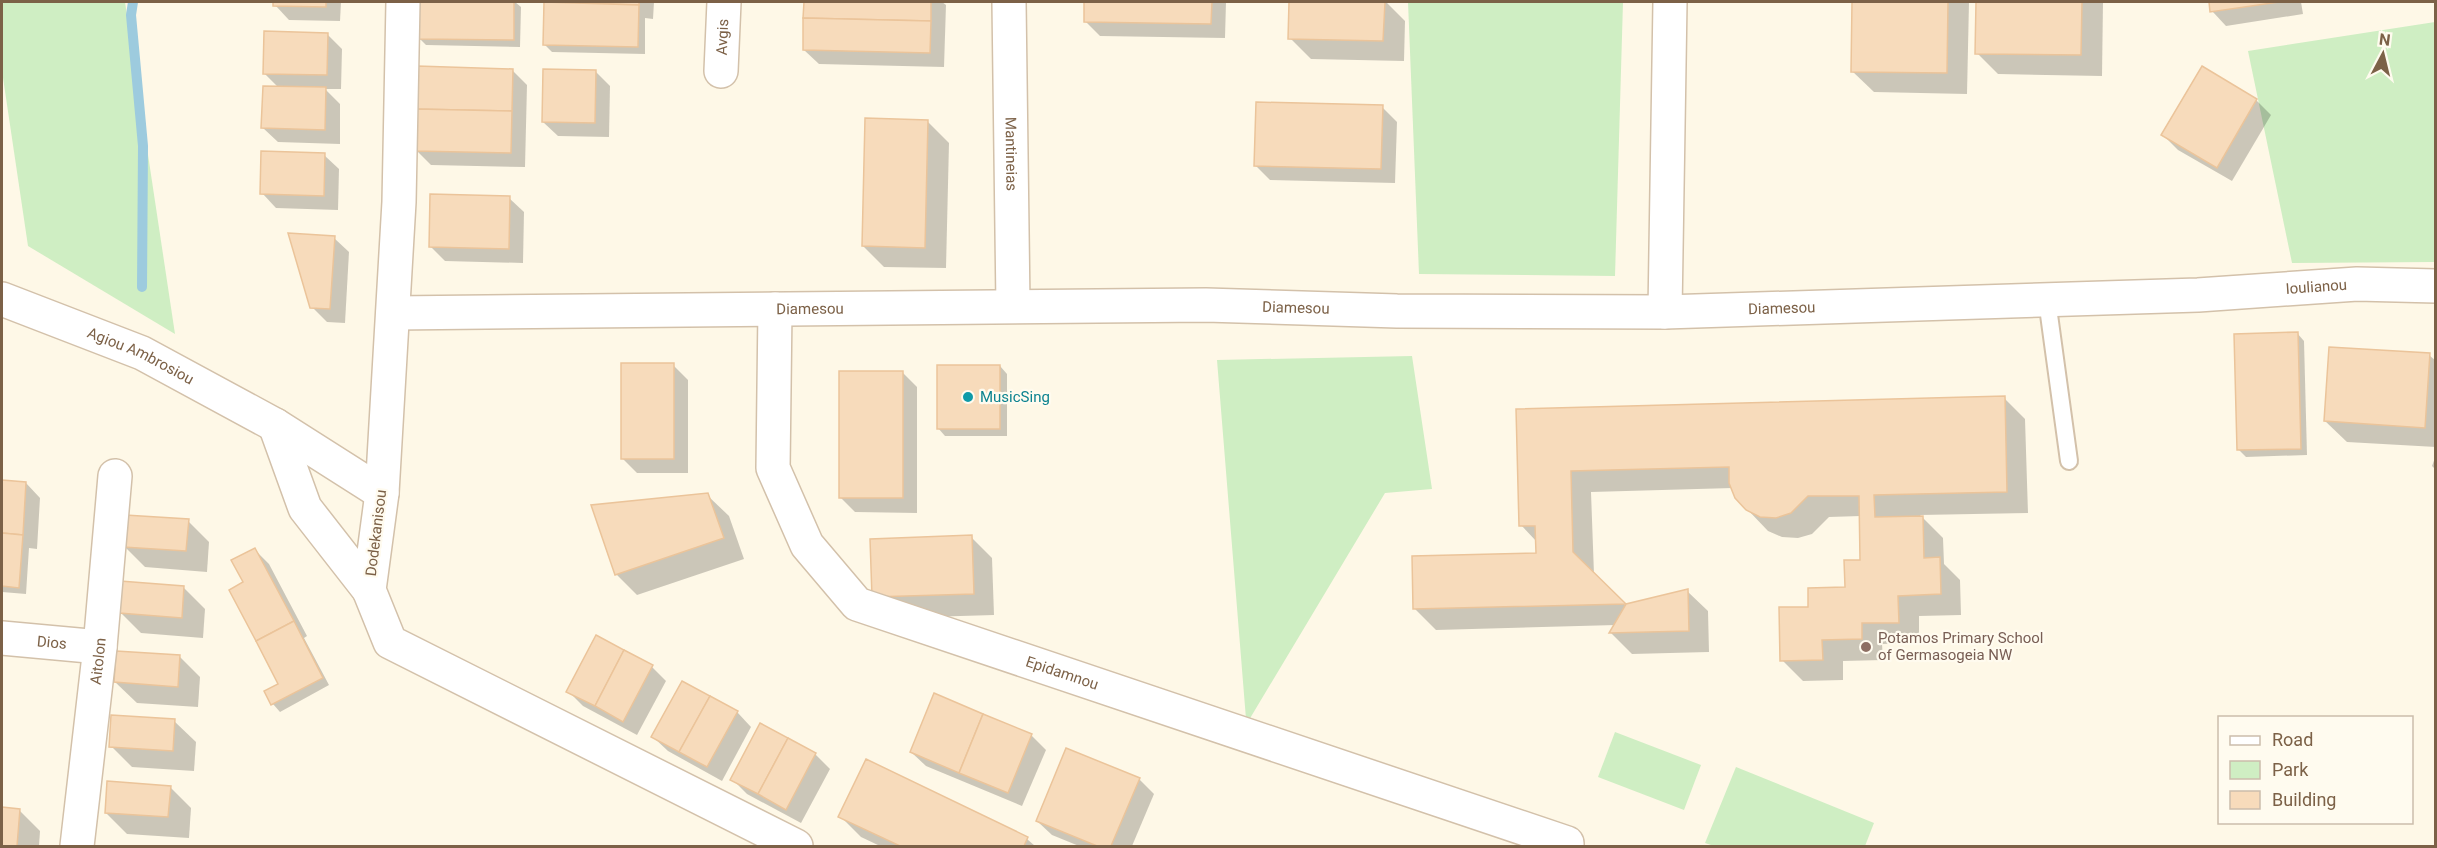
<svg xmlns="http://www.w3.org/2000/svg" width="2437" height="848" viewBox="0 0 2437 848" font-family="Roboto,sans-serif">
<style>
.green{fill:#cfeec3}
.shadow{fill:#0003}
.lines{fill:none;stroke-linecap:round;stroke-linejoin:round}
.stream{stroke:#9dcbde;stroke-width:10}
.building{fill:#f7dbbb;stroke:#ebc49a;stroke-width:1.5}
.lane-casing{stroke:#d3c1aa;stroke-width:20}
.street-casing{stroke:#d3c1aa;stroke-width:36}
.lane{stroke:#fff;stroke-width:16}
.street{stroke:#fff;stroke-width:33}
.culture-dot{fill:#0f9aa8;stroke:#fffbef;stroke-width:2}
.education-dot{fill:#8d6e63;stroke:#fffbef;stroke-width:2}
.labels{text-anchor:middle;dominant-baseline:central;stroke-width:4.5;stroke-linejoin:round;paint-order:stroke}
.street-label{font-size:15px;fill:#7c6147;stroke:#fffbef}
.culture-label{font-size:15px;fill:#0d838f;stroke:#fffbef;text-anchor:start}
.education-label{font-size:15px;fill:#785e54;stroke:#fffbef;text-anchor:start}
</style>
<rect width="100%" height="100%" fill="#fef8e7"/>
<g class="green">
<path d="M2,2H125L175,334L28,246L2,71Z"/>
<path d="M1408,2H1623L1615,276L1419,274Z"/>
<path d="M2435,22V262L2292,263L2248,51Z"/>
<path d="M1412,356L1432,489L1385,493L1249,720L1246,719L1217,360Z"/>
<path d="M1615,732L1701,765L1684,810L1598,777Z"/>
<path d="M1736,767L1874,823L1865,846H1714L1705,843Z"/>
</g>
<g class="shadow">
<path d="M275,2H341L340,21L289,20L275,5Z"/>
<path d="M420,2H515L521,7L520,47L426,45L419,38Z"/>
<path d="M545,2H654L653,19L645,18V54L552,52L544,44Z"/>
<path d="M805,2H942L946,5L944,67L819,64L804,50Z"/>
<path d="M1086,2H1226L1225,38L1100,36L1085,21Z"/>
<path d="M1290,2H1386L1405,21L1404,61L1311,59L1290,38Z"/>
<path d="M1854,2H1969L1967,94L1874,92L1852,71Z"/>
<path d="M1978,2H2103L2102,76L1998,74L1977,53Z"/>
<path d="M2210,2H2301L2303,14L2226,26L2212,11Z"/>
<path d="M327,34L342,49L341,89H325L340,104V144L278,142L263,128L279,88L264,73Z"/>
<path d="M512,70L527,85L525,167L431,165L417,151Z"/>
<path d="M596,72L610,86L609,137L558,136L543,122Z"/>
<path d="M2256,100L2271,115L2232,181L2178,150L2163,135Z"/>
<path d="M1382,107L1397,122L1395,183L1270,180L1256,166Z"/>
<path d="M928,122L949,143L946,268L884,267L863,246Z"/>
<path d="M324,155L339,169L338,210L276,208L262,193Z"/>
<path d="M509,198L524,212L523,263L445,261L431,247Z"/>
<path d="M334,238L349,252L345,323L327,322L312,307Z"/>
<path d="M2297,333L2304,341L2307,455L2246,457L2239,450Z"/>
<path d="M2429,355L2436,361V447L2347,442L2325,421Z"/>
<path d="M673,365L688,380V473H637L622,458Z"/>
<path d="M1000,366L1007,374V436H945L938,428Z"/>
<path d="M902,372L917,387V513L855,512L841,498Z"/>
<path d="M2004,398L2025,419L2028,513L1920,515L1943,538L1944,564L1960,580L1961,615L1919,616V643L1882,644L1883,660L1843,661V680L1803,681L1782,660L1810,608L1847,588L1862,561L1861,516L1829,517L1812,534L1798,538L1782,537L1768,531L1747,509L1733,488L1591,492L1594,574L1625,605L1687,591L1708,611L1709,652L1632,654L1611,633L1616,625L1436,630L1415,609L1537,554V542L1521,525L1518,411Z"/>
<path d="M2436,455V470L2432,466Z"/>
<path d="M2,481L26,483L40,498L37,549L29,548L26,594L2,592Z"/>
<path d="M707,495L729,516L744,559L637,595L616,574Z"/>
<path d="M188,521L209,542L207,572L145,567L124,546Z"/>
<path d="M971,537L992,558L994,615L894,618L873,597Z"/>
<path d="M255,550L269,564L307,636L304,638L329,685L280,712L273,704L266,691L280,684L245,583Z"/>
<path d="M183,587L205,609L203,638L141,633L120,612Z"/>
<path d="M179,656L200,677L198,707L137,703L115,682Z"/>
<path d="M652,667L666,681L637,735L583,706L568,691Z"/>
<path d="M737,712L751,727L722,781L668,751L653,737Z"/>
<path d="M174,721L196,742L194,771L132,767L111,746Z"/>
<path d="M761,725L815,754L830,769L801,823L747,794L732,779Z"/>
<path d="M1031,735L1046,750L1022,806L926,766L911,752Z"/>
<path d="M866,761L1027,839L1035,846H880L861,837L840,816Z"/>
<path d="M1139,779L1154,794L1132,846H1079L1052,835L1037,821Z"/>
<path d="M170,787L191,808L189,838L127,834L106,813Z"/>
<path d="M2,809L19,810L40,831L39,846H2Z"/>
</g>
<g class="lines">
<path class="stream" d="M133,2L131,15L143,146L142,287"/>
</g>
<g class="building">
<path d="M273,2H326V7L273,6Z"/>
<path d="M419,2H514V40L418,39Z"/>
<path d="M544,2H639V5Z"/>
<path d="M544,2L639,5L638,47L543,45Z"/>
<path d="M804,2H931V21L803,18Z"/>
<path d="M1084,2H1212L1211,24L1084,22Z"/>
<path d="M1289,2H1385L1383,41L1288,39Z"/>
<path d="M1852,2H1948L1947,73L1851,72Z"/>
<path d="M1976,2H2082L2081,55L1975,54Z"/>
<path d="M2209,2H2279L2210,12Z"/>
<path d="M803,18L931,21L930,53L803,50Z"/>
<path d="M264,31L328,33L327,75L263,74Z"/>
<path d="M417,66L513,69L512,111L416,109Z"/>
<path d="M2202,66L2257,99L2217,168L2161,135Z"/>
<path d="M543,69L596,70L595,123L542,122Z"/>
<path d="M263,86L326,87L325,130L261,128Z"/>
<path d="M1256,102L1383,105L1381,169L1254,166Z"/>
<path d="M416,109L512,111L511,153L415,151Z"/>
<path d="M865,118L928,120L925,248L862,246Z"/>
<path d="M261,151L325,153L324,196L260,194Z"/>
<path d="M430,194L510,196L509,249L429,247Z"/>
<path d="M288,233L335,236L330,309L310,308Z"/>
<path d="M2298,332L2301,449L2237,450L2234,334Z"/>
<path d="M2329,347L2430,353L2425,428L2324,421Z"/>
<rect x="621" y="363" width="53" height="96"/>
<rect x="937" y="365" width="63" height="64"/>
<rect x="839" y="371" width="64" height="127"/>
<path d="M2005,396L2007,492L1874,495L1875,517L1923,516L1924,558L1940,557L1941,594L1898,596L1899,623H1862V639L1822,640L1823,660L1780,661L1779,607H1808V588L1845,587L1844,560H1860L1859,496H1808L1791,513L1776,518L1760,517L1746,510L1735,498L1729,483V467L1571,471L1573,552L1626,604L1413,609L1412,556L1536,553L1535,526H1519L1516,409Z"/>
<path d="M2,480L26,482L23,535L2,533Z"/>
<path d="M708,493L724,538L615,575L591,505Z"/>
<path d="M125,515L189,519L186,551L123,547Z"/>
<path d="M2,533L23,535L19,588L2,586Z"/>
<path d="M972,535L974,594L872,597L870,539Z"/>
<path d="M255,548L294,621L256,641L229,590L243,582L231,560Z"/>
<path d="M120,581L184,586L182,618L119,613Z"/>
<path d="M1688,589L1689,631L1609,633L1626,604Z"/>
<path d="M294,621L323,678L271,705L264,691L278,684L256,641Z"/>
<path d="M596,635L624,650L595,706L566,692Z"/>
<path d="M624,650L653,665L623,722L595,706Z"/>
<path d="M116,651L180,655L178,687L114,682Z"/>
<path d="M682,681L710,696L679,752L651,737Z"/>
<path d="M934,693L983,714L959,773L910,752Z"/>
<path d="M710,696L738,711L707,767L679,752Z"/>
<path d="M983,714L1032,734L1008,793L959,773Z"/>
<path d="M111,715L175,719L173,751L109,747Z"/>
<path d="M760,723L788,738L758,794L730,780Z"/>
<path d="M788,738L816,753L786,810L758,794Z"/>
<path d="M1066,748L1140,778L1111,846H1097L1036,821Z"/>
<path d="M866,759L1028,837L1024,846H900L838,817Z"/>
<path d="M107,781L171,786L168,817L105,813Z"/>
<path d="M2,807L20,809L17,846H2Z"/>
</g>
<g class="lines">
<g class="lane-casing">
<path id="lane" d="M2047,300L2069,461"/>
</g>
<g class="street-casing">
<g id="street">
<path d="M403,2L399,202L382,493L369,590L390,642L796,846"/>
<path id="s1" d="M1009,2L1013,306"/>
<path id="s2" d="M721,71L724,2"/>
<path id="s3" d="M2,299L142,353L275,425L382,493"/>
<path id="s4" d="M775,309L773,468L807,545L857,604L1567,843V846"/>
<path d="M1665,312L1670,2"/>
<path id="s5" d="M393,313L1206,305L1397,311L1665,312L2198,295L2357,284L2436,286"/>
<path d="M275,425L305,508L369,590"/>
<path id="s6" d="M2,638L100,647"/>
<path id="s7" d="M77,846L100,647L115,476"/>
</g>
</g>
<use href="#lane" class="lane"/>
<use href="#street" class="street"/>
</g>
<circle class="culture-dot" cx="968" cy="397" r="6"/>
<circle class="education-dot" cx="1866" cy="647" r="6"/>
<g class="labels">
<g class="street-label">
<text stroke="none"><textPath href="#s2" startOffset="34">Avgis</textPath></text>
<text stroke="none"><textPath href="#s1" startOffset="152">Mantineias</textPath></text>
<text stroke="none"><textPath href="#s5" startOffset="1924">Ioulianou</textPath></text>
<text stroke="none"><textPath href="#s5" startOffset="903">Diamesou</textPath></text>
<text stroke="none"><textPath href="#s5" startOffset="1389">Diamesou</textPath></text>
<text stroke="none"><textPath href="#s5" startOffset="417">Diamesou</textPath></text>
<text stroke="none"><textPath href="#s3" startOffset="150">Agiou Ambrosiou</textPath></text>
<text transform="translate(376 533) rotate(-83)">Dodekanisou</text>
<text stroke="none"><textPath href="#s6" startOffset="50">Dios</textPath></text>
<text stroke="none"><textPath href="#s7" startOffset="186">Aitolon</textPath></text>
<text stroke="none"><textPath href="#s4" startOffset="537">Epidamnou</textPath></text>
</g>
<g class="culture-label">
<text x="980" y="397">MusicSing</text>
</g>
<g class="education-label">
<text x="1878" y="638">Potamos Primary School<tspan x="1878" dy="17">of Germasogeia NW</tspan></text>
</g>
</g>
<rect width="2437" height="848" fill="none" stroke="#7c6147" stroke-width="6"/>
<rect x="2218" y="716" width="195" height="108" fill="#fffbef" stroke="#cbbdac" stroke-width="1.5"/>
<rect x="2230" y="736" width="30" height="9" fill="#ffffff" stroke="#cbbdac" stroke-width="1.5"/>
<text x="2272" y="746" font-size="18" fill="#7c6147">Road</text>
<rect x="2230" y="761" width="30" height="18" fill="#cfeec3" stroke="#cbbdac" stroke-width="1.5"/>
<text x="2272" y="776" font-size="18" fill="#7c6147">Park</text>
<rect x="2230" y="791" width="30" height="18" fill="#f7dbbb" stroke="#cbbdac" stroke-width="1.5"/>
<text x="2272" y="806" font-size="18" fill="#7c6147">Building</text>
<g transform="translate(2383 54) rotate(7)" stroke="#fffbef" stroke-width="4.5" paint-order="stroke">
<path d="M0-4.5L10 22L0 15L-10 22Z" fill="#7c6147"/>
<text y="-9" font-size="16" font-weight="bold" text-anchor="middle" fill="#7c6147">N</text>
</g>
</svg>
